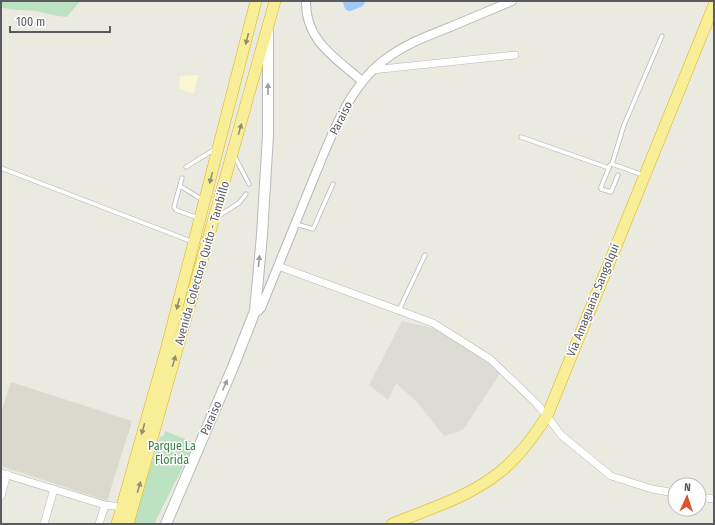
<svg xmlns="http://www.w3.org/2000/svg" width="715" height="525" viewBox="0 0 715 525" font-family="'Fira Sans Condensed',sans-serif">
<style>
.commercial{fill:#fbf6d4}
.industrial{fill:#dcdbd4}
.education{fill:#dbd9ce}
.green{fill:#bde2c1}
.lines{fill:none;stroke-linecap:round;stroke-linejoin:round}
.river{stroke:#a1cafa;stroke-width:12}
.service-casing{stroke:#b6b7bc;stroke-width:5}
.minor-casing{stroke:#b6b7bc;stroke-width:8}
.tertiary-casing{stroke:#b6b7bc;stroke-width:10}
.secondary-casing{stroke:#b6b8be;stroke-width:12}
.trunk-casing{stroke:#deb30d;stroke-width:12}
.service{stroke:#fff;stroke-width:3.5}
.minor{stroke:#fff;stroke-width:7}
.tertiary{stroke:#fff;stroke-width:8}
.secondary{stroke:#fff;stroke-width:10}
.trunk{stroke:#f8ee98;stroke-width:11}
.oneway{fill:#918e74}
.oneway2{fill:#9b9da0}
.labels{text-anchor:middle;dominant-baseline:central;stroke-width:3;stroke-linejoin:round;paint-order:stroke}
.street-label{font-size:12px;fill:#595b60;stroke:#fff}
.park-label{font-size:12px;fill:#387f43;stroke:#fff}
</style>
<rect width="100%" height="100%" fill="#ebeae0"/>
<path class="commercial" d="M198,75L194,94L179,88L180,76Z"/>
<path class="industrial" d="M402,321L432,328L462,345L501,372L463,430L444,436L418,403L396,383L388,400L369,385Z"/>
<path class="education" d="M11,382L132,421L107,501L1,466V412Z"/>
<g class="green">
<path d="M1,1H80L67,17C56,16 46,13 36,11C24,10 13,11 1,7Z"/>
<path d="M165,431L195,443L154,524H132L160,437L164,436Z"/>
</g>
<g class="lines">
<path class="river" d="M349,1L350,5L359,1"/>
<g class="service-casing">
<g id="service">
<path d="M521,137L609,168"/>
<path d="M235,157L249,184"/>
<path d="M612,164L624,125L662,36"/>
<path d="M186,167L215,149"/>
<path d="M1,168L193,242"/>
<path d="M618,175L611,192L601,189V187L610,165L612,164L643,175"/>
<path d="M182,178L174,207L176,210L198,218"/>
<path d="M180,186L203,200"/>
<path d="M217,217L239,203L246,194"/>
<path d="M296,224L313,229L333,184"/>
<path d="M399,310L425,255"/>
</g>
</g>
<g class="minor-casing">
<g id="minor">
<path d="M372,70L515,55"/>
<path d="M278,266L433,323L490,359L536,403L547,416L561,435L611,476L652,489L675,493"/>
<path d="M1,473L105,505L122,507"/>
<path d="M1,496L7,474"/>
<path d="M699,497L714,499"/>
<path d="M44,524L54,489"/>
<path d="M99,524L105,505"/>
</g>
</g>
<g class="tertiary-casing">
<g id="tertiary">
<path d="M306,1C305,41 336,58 362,81"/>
<path d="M255,311H258L261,308C278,267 294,226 311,185C329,142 346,90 383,61C403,45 427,36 450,27C471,18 491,10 512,1"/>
</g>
</g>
<g class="secondary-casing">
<path id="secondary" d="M166,524L233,367L255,311L262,235L268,135V32"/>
</g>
<g class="trunk-casing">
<g id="trunk">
<path d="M117,524L165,354L256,1"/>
<path d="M128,524L275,1"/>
<path d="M392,524C429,509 469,497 500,472C519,457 534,436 547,416L714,5"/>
</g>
</g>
<use href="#service" class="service"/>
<use href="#minor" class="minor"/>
<use href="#tertiary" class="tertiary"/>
<use href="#secondary" class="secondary"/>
<use href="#trunk" class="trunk"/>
</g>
<defs><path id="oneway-solid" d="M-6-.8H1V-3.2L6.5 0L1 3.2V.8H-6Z"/></defs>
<g class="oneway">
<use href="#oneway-solid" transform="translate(247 39) rotate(104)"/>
<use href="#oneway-solid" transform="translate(240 129) rotate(-74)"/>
<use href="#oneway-solid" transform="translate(211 178) rotate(104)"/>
<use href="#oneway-solid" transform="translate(178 304) rotate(104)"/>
<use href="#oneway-solid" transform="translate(174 361) rotate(-74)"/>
<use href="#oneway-solid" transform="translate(143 429) rotate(106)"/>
<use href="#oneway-solid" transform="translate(139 487) rotate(-74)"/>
</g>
<g class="oneway2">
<use href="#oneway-solid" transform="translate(268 89) rotate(-90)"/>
<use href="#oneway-solid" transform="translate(259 261) rotate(-84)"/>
<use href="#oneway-solid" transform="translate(225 385) rotate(-66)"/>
</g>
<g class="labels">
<g class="street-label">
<text transform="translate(341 118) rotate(-63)">Paraiso</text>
<text transform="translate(202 263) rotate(-74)">Avenida Colectora Quito - Tambillo</text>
<text transform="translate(593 300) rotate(-68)">Via Amaguaña Sangolquí</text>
<text transform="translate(211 418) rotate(-66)">Paraiso</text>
</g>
<g class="park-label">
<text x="172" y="446">Parque La<tspan x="172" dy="14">Florida</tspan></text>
</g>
</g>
<rect width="715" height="525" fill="none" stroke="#595b60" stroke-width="4"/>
<g transform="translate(687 497) rotate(3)"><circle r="19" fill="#ffffff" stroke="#bdbdbf"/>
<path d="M0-3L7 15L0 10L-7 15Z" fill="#de5232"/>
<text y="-6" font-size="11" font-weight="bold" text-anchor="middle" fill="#595b60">N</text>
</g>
<path d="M10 26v6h100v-6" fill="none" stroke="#595b60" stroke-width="2"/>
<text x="16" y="26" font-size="12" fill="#595b60" stroke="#ffffff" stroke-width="3" paint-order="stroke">100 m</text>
</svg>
